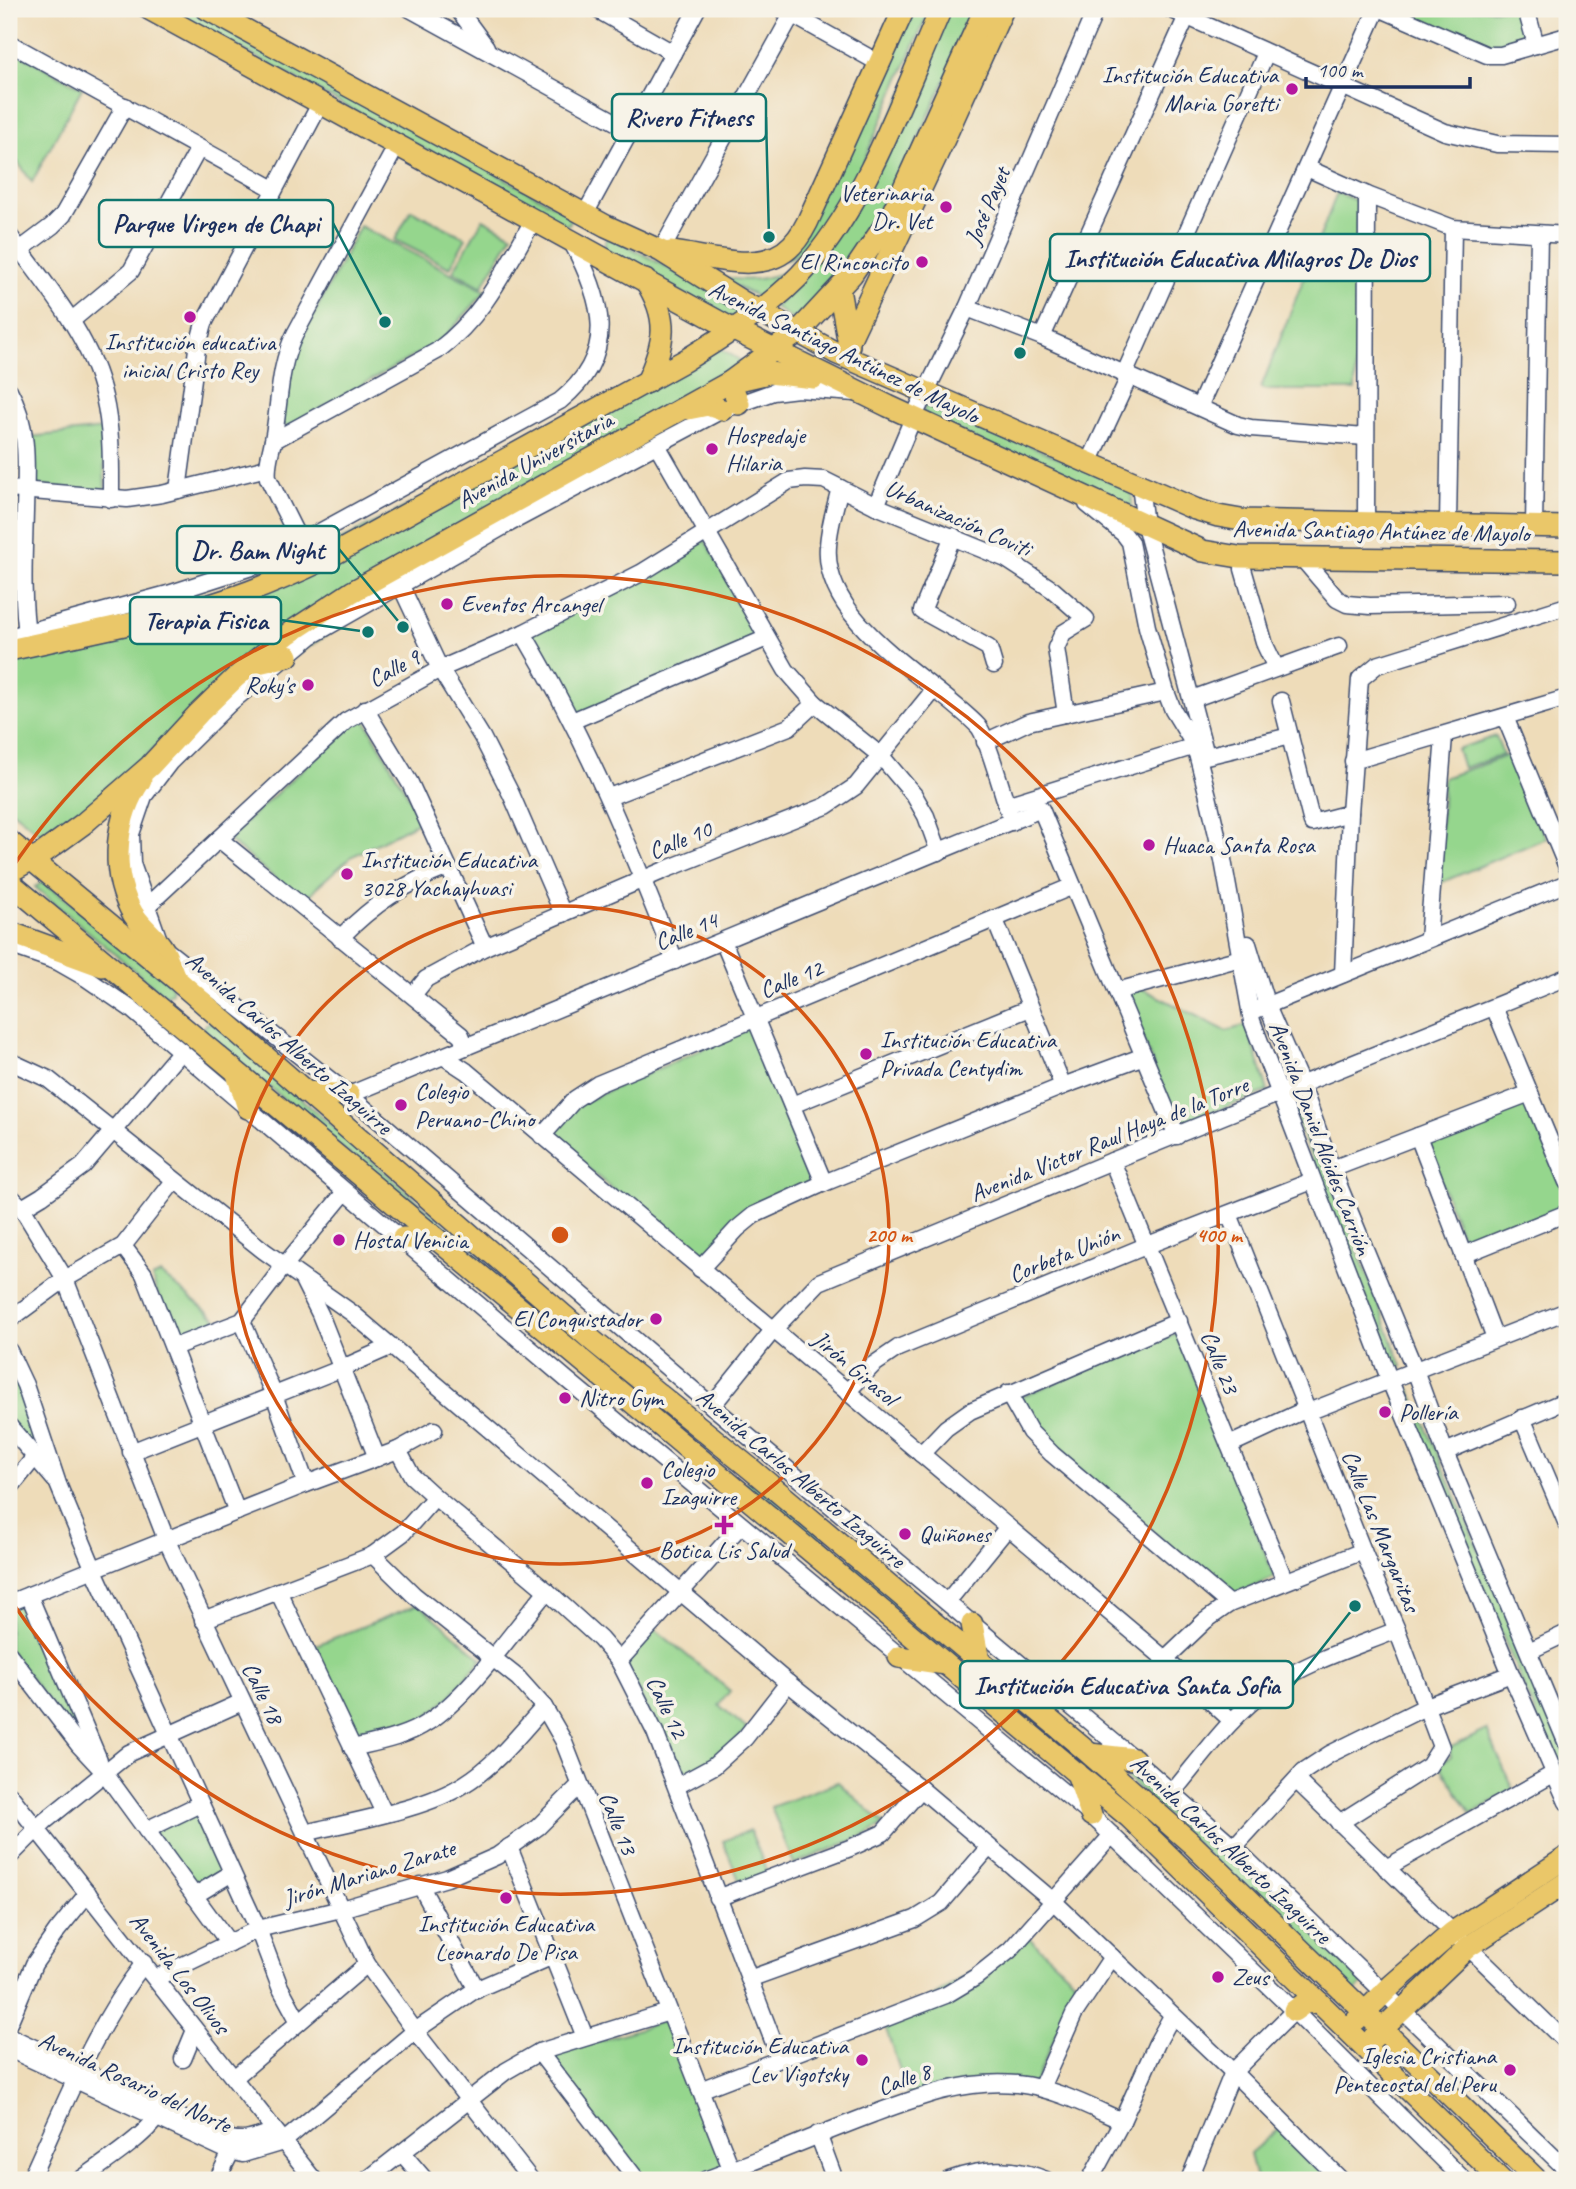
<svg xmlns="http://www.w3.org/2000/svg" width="1576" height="2189" viewBox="0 0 1576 2189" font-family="Caveat,sans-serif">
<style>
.green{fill:#95d68d;stroke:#588276;stroke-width:2}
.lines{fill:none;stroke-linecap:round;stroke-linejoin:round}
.minor-casing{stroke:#3b496c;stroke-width:19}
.major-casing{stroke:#3b496c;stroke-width:24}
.minor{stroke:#fff;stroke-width:16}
.major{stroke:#eac769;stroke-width:21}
.ring{fill:none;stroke:#d45514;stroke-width:3.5}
.poi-dot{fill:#b5179e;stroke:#f7f3e8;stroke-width:2.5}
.labels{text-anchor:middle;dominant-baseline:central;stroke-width:7;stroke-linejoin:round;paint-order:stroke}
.poi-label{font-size:24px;fill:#1b2f5e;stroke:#f7f3e8;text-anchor:start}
.street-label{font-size:24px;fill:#1b2f5e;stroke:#f7f3e8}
.centre{fill:#d45514;stroke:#f7f3e8;stroke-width:3.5}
.ring-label{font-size:21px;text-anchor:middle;font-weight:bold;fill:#d45514;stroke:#f7f3e8;stroke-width:7;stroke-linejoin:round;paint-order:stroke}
.leader{fill:none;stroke:#0f766e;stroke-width:2.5}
.callout-dot{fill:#0f766e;stroke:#f7f3e8;stroke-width:2.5}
.callout{fill:#f7f3e8;stroke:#0f766e;stroke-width:2.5}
.callout-label{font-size:26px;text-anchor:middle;font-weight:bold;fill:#1b2f5e}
</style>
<rect width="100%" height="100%" fill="#f7f3e8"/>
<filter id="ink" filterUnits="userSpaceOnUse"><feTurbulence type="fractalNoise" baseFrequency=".0143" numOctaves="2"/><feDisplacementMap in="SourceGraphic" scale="14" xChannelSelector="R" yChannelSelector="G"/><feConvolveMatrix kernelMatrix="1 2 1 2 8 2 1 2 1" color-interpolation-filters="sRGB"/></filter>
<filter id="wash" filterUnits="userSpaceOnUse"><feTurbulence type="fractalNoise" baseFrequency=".00686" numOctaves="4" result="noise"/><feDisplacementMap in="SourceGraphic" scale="28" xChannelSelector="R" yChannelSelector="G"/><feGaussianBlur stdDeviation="1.57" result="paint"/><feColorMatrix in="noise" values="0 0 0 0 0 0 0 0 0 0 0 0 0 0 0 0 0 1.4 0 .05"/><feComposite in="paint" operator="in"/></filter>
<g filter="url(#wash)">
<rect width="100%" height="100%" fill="#eedcb9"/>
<g class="green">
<path d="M169,9H193L570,214L571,219L569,224L563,225Z"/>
<path d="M912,9H930L859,172L814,245L787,260Z"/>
<path d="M948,9H977L876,232L799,324L775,307L804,278Z"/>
<path d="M1388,9H1522L1531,42L1497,53Z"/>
<path d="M9,48L82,88L32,182L9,150Z"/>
<path d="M1337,193L1358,201L1355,390H1268L1261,388Z"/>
<path d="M411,210L466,238L450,268L395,240Z"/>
<path d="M483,219L512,235L482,287L453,271Z"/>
<path d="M360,226L486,291L442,340L288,427L281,424L291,358Z"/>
<path d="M610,236L748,312L735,322L605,250V241Z"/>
<path d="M795,269L762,299L715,276C748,283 764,280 795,269Z"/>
<path d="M718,347L746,364L161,742L80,817L49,841L9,808V655L188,618Z"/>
<path d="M928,401L1132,490V511L921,415Z"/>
<path d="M103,429L105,492L31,485L30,437Z"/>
<path d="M705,540L761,639L574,716L528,635Z"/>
<path d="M363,716L422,820L351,857L320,884L304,902L227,839L346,729Z"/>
<path d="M1496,736L1503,755L1463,768L1457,749Z"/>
<path d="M1509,755L1546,838L1438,884L1443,778Z"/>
<path d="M44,881L172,985V993L165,996L35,887Z"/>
<path d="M1133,984L1226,1031L1247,1025L1268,1091L1178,1126L1122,989Z"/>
<path d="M213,1022L574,1337L571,1340L205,1033L203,1030L206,1024Z"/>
<path d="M752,1027L821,1181L744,1215L705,1261H696L550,1136L576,1105Z"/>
<path d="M1527,1100L1567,1192V1210L1467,1250L1425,1141Z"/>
<path d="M1297,1103L1303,1108L1402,1366L1398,1371L1392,1368L1292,1107Z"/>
<path d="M161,1274L221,1323L175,1342L152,1278Z"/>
<path d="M1176,1333L1275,1577L1230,1598L1040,1436L1020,1397Z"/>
<path d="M9,1363L29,1411L39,1457L9,1421Z"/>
<path d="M1403,1384L1410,1389L1567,1756V1790L1400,1390Z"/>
<path d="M751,1477L1052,1730L1045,1738L744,1487Z"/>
<path d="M27,1600L87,1738L78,1740L9,1650V1608Z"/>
<path d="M419,1604L482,1659L447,1700L420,1722L355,1743L311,1647Z"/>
<path d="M655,1629L730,1691L719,1705L747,1729L720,1757L679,1780L624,1661Z"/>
<path d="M1487,1730L1513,1790L1471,1814L1439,1764L1451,1756L1449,1748Z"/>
<path d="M1111,1763L1136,1768L1230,1850L1364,1982L1354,1993Z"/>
<path d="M838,1782L884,1824L866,1835L794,1864L771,1807Z"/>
<path d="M194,1810L225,1873L196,1890L152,1830Z"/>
<path d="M750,1830L768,1874L741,1885L723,1841Z"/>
<path d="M1029,1938L1082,1987L1066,2012L1035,2083L909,2097L885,2026Z"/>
<path d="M667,2020L725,2168L694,2180H641L547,2057Z"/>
<path d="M1282,2126L1335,2180H1256L1250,2153Z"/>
</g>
</g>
<g filter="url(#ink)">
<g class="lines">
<g class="minor-casing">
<g id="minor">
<path d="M410,9L630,130"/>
<path d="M458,9L486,47"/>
<path d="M596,9L673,53"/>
<path d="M782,9L879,63"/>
<path d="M1170,9L1445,132L1497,144L1567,145"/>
<path d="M1381,9L1487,55H1501L1567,36"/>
<path d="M1526,9L1536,45"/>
<path d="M9,43L274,189"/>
<path d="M1307,168L1367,195L1453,228L1567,235"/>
<path d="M585,214L697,9"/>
<path d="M9,235C45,284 91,336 104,397C112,430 111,465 111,499"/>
<path d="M20,250L52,226L63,215L125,106"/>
<path d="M661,251L795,9"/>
<path d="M967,308L1042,337L1238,425L1251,428L1365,437"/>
<path d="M71,321L131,271L199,148"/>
<path d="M1042,337L1187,16"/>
<path d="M1124,375L1266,53"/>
<path d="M9,390C30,427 26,469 25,511C24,554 21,597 28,640"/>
<path d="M855,393L798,389L773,392L722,410L506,525L311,636L230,703L170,762L144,796L131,834L132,864L161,946L349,1095L712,1406L1134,1759L1234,1847L1567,2170"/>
<path d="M1199,407L1377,9"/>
<path d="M273,441L437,351C485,315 505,269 534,219"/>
<path d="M657,445L786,670L815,703L881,756L914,795L926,816L939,852"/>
<path d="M1089,463L1129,377"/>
<path d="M1140,485L1145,525L1206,755"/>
<path d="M840,488C835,507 829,527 828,546C822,624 932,678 978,726C987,735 1006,805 1012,822"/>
<path d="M9,489L127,499L162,494L267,468"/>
<path d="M178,490L197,349L204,323L320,104"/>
<path d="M1087,504L1124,534L1130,542L1147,627L1166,692L1173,710L1195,746L1208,796L1223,860L1252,1021L1390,1381L1511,1674L1567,1802"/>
<path d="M876,506L913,418L967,308L1096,9"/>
<path d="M1366,523L1367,195"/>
<path d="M1448,524L1453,228"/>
<path d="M1534,526L1539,234"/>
<path d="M953,536L922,611L989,648L994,665"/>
<path d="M301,544L268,478C266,464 271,453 273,440C280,405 278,367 295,334L397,145"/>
<path d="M1302,558L1337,599L1347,604L1370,606L1507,603"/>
<path d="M1243,569L1265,645L1276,668"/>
<path d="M400,584L440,669L482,737L511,794L563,914"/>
<path d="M523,633C585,737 631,848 675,961"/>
<path d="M9,637L168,594L261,564L560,401C619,353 603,300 571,241"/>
<path d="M1192,699L1339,646"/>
<path d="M1281,701L1312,823L1350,813"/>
<path d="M365,709L410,783L485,947"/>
<path d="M1505,717L1567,867"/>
<path d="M572,721L767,638"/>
<path d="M985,742L1028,722L1166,692"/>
<path d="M1206,756L1290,736"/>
<path d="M1353,761L1567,698"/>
<path d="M609,797L789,727L815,703"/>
<path d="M1006,805L1195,746"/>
<path d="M219,839L461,1035L466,1047"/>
<path d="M147,906L346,721L440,669L523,633L641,573L789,481L805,479L824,480L876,506L1006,559L1053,590L1086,619L1063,633L1056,648L1066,714"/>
<path d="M995,920L1063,1086"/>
<path d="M340,938C374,904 403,884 448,867"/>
<path d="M1428,939L1444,736"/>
<path d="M723,941L824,1183"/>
<path d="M1248,944L1267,1006L1302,1086L1332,1169L1415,1370L1445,1452L1567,1744"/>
<path d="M9,945L58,962L86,978L131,1009L566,1379L1091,1815L1284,2001L1464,2180"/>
<path d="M1343,974L1350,813L1360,679L1377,665L1567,606"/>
<path d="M1117,991L1241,958"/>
<path d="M413,995L426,979L485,947L667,869L826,806L856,786L934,690"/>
<path d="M1494,1007L1567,1182"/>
<path d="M1258,1009L1567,883"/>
<path d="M443,1056L466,1071L1165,1659L1232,1721"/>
<path d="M9,1061L48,1079L264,1251L352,1313L788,1683L921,1789L1052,1900L1233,2072L1341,2180"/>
<path d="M349,1095L1041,809L1177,1136"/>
<path d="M792,1105L1030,1008"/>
<path d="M542,1136L575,1099L598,1084L1073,886"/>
<path d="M1418,1136L1495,1338"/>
<path d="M1112,1161L1285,1581"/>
<path d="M1332,1169L1530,1093"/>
<path d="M9,1195L22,1208L65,1279L166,1539L367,1964L415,2031L531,2180"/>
<path d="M22,1208L42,1196L83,1166L181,1051"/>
<path d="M1229,1214L1363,1551L1397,1630L1441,1747L1429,1766L1339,1823"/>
<path d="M123,1246L144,1274L237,1512"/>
<path d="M1463,1255L1567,1213"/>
<path d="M700,1269L737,1229L754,1215L824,1183L1063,1086L1144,1056"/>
<path d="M303,1280L320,1314L377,1458"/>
<path d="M9,1320L65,1279L123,1246L174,1181"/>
<path d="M242,1321L274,1395L306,1484"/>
<path d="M174,1347L242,1321L284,1266L345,1192"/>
<path d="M9,1351L25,1385L58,1484L94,1570L258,1929L280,1987L299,2022"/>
<path d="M847,1392L873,1365L898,1348L1148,1245L1312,1181"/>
<path d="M1008,1393L1030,1432L1052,1454L1229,1604"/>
<path d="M712,1406L774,1329L819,1282L1112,1161L1567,977"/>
<path d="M1308,1412L1567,1311"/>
<path d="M1522,1418L1567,1524"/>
<path d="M9,1426L55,1480"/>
<path d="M1229,1445L1307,1409"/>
<path d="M398,1450L412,1476L435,1497L547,1591L600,1639L619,1661L655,1732L780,2059"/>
<path d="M131,1452L340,1369L390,1347"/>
<path d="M1445,1452L1567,1400"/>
<path d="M921,1454L946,1428L970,1411L1179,1321"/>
<path d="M9,1489L34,1458"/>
<path d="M373,1555L414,1595L518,1678L544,1707L563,1740L732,2171"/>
<path d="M278,1591L384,1813"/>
<path d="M29,1595L99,1760"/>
<path d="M947,1602L1008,1527"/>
<path d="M9,1603L306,1484L398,1450L434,1430"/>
<path d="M203,1620L373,1555L403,1533L435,1497"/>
<path d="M1529,1651L1567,1633"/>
<path d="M9,1654L78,1744L104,1772L229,1943"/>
<path d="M1165,1659L1205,1621L1229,1604L1363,1551"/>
<path d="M619,1661L741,1525"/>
<path d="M352,1748C378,1742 406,1737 428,1722C470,1695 513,1630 547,1591"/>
<path d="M1296,1780L1567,2043"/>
<path d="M677,1786L714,1766L745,1738L788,1683"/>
<path d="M1172,1793C1203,1756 1231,1715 1271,1687C1308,1661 1355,1647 1397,1630"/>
<path d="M9,1794L314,2180"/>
<path d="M146,1830L200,1804"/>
<path d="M305,1833C352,1821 424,1810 463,1785C496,1765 519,1735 544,1707"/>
<path d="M509,1847L585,2037"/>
<path d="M1234,1847L1304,1771L1330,1754L1427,1706L1511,1674"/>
<path d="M9,1857L45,1821L129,1753L242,1702"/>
<path d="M1386,1868L1555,1773"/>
<path d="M420,1885L477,1990"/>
<path d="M194,1896L232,1873"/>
<path d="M717,1898L850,1848L883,1833L921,1789"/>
<path d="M156,1978L258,1929L341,1909L447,1878L497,1856L538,1827L579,1786"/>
<path d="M749,1979L915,1919L941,1903L989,1847"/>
<path d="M9,2023L34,1964L57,1931L88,1893"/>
<path d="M9,2036L220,2136C244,2144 252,2139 274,2131"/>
<path d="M9,2049L224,2149L243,2154L283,2142L415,2031L475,1990L553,1956"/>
<path d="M539,2052L637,2180"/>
<path d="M183,2059L195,2030"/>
<path d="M234,2078L367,1964"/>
<path d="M1041,2088L1074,2014L1112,1957"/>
<path d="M700,2090L946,1995L976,1977L1010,1950L1112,1835"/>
<path d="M818,2134L835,2180"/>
<path d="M402,2153L425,2180"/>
<path d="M30,2180C64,2106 94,2028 144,1963"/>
<path d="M80,2180C98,2167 154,2131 159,2112"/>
<path d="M217,2180L231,2152"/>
<path d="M367,2180L506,2071L539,2052L669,2012"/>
<path d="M705,2180C762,2159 817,2135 873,2114C921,2096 966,2079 1017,2084C1054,2088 1088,2106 1122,2121"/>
<path d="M949,2180C983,2168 1013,2166 1046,2180"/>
<path d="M1090,2180L1122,2121L1157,2043L1172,2016"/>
<path d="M1189,2180L1233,2072L1294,2011"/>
</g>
</g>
<g class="major-casing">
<g id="major">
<path d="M149,9L734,330L888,406L1203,551L1239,557L1567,561"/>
<path d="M207,9L606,226L661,251L741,301L836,353L1195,509L1218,516L1241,520L1567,527"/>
<path d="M670,252C707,255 762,277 792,245C801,236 807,224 812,212L904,9"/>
<path d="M645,280C670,319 665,342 647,382"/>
<path d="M839,289L849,345"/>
<path d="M848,343L941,146L1003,9"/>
<path d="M739,404L730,382L769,373L814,378"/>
<path d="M688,409L708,405L722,410"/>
<path d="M9,650L193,610C240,597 284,579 327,558L684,361C728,334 776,304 810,264C871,191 903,95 941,9"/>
<path d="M254,664L288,656"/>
<path d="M141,780C116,815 110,869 130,908C137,924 151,932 161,946C167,954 170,966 174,975"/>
<path d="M9,841L177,980L593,1341L751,1469L1090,1754L1191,1843L1537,2180"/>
<path d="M9,872L43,853L83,824L150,766L199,713L235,678L288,634L352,592L730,382L798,332L852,274L891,216L985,9"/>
<path d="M9,882L1129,1817L1501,2180"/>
<path d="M9,932L102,966"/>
<path d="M237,1074L248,1108"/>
<path d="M305,1092L349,1095"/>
<path d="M403,1238L436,1239"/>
<path d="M972,1624L979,1661"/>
<path d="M899,1657L945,1664"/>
<path d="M1090,1754L1134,1759"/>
<path d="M1077,1773L1091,1815"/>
<path d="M1294,2011L1305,2003L1319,2002"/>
<path d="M1356,2021L1392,1985L1453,1932L1567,1857"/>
<path d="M1373,2038L1468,1947L1567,1882"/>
</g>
</g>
<use href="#minor" class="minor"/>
<use href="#major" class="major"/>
</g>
</g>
<g class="ring">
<circle cx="560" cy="1235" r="329"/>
<path d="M10 871A659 659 0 1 1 10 1599"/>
</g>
<g class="poi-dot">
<circle cx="1292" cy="89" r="7"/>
<circle cx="946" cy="207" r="7"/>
<circle cx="922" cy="262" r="7"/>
<circle cx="190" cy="317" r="7"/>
<circle cx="712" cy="449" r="7"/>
<circle cx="447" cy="604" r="7"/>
<circle cx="308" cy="685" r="7"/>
<circle cx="1149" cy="845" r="7"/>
<circle cx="347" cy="874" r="7"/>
<circle cx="866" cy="1054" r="7"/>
<circle cx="401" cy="1105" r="7"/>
<circle cx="339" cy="1240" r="7"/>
<circle cx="656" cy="1319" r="7"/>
<circle cx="565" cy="1398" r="7"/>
<circle cx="1385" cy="1412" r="7"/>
<circle cx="647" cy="1483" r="7"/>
<path d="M720.5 1514.5h7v7h7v7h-7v7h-7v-7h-7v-7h7z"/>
<circle cx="905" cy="1534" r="7"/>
<circle cx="506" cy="1898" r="7"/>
<circle cx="1218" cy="1977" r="7"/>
<circle cx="862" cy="2060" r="7"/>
<circle cx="1510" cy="2070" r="7"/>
</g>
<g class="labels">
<g class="poi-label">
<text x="1278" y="75" text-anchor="end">Institución Educativa<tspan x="1278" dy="28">Maria Goretti</tspan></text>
<text x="932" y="193" text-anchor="end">Veterinaria<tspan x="932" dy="28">Dr. Vet</tspan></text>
<text x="908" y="262" text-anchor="end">El Rinconcito</text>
<text x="190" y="342" text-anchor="middle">Institución educativa<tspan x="190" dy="28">inicial Cristo Rey</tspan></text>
<text x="726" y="435">Hospedaje<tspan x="726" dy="28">Hilaria</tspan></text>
<text x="461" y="604">Eventos Arcangel</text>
<text x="294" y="685" text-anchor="end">Roky's</text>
<text x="1163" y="845">Huaca Santa Rosa</text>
<text x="361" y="860">Institución Educativa<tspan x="361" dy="28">3028 Yachayhuasi</tspan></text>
<text x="880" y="1040">Institución Educativa<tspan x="880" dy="28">Privada Centydim</tspan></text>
<text x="415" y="1091">Colegio<tspan x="415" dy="28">Peruano-Chino</tspan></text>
<text x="353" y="1240">Hostal Venicia</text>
<text x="642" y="1319" text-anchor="end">El Conquistador</text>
<text x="579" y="1398">Nitro Gym</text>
<text x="1399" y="1412">Pollería</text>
<text x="661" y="1469">Colegio<tspan x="661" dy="28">Izaguirre</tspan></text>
<text x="919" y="1534">Quiñones</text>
<text x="724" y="1550" text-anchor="middle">Botica Lis Salud</text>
<text x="506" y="1924" text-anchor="middle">Institución Educativa<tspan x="506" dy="28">Leonardo De Pisa</tspan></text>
<text x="1232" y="1977">Zeus</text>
<text x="848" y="2046" text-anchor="end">Institución Educativa<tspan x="848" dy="28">Lev Vigotsky</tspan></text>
<text x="1496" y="2056" text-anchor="end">Iglesia Cristiana<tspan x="1496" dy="28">Pentecostal del Peru</tspan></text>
</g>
<g class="street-label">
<text transform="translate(987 206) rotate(-67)">José Payet</text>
<text transform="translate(844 352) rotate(26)">Avenida Santiago Antúnez de Mayolo</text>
<text transform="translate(535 460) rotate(-29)">Avenida Universitaria</text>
<text transform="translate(958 518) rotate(24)">Urbanización Coviti</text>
<text transform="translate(1381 531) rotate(1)">Avenida Santiago Antúnez de Mayolo</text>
<text transform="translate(394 668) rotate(-28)">Calle 9</text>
<text transform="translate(680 840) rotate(-22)">Calle 10</text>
<text transform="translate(686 931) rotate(-22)">Calle 14</text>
<text transform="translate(791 979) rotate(-22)">Calle 12</text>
<text transform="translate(289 1043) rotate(41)">Avenida Carlos Alberto Izaguirre</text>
<text transform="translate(1321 1138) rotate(69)">Avenida Daniel Alcides Carrión</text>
<text transform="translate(1109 1139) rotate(-22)">Avenida Victor Raul Haya de la Torre</text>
<text transform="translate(1064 1254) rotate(-22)">Corbeta Unión</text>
<text transform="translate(1220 1362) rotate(68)">Calle 23</text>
<text transform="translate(855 1368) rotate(40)">Jirón Girasol</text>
<text transform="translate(801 1478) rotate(40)">Avenida Carlos Alberto Izaguirre</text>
<text transform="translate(1381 1531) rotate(68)">Calle Las Margaritas</text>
<text transform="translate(263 1693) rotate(64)">Calle 18</text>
<text transform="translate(667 1707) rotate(65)">Calle 12</text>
<text transform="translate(618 1823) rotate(68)">Calle 13</text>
<text transform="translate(1231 1849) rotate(43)">Avenida Carlos Alberto Izaguirre</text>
<text transform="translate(369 1873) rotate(-17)">Jirón Mariano Zarate</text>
<text transform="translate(180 1973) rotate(52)">Avenida Los Olivos</text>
<text transform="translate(904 2079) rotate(-19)">Calle 8</text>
<text transform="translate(135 2082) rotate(25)">Avenida Rosario del Norte</text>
</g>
</g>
<circle cx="560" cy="1235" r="10" class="centre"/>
<g class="ring-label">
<text x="889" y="1242">200 m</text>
<text x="1219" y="1242">400 m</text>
</g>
<path class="leader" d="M769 237L766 117M385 322L333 223M1020 353L1050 258M403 627L339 549M368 632L281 620M1355 1606L1293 1685"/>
<g class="callout-dot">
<circle cx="769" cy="237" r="7"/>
<circle cx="385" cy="322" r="7"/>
<circle cx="1020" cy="353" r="7"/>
<circle cx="403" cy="627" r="7"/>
<circle cx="368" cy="632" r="7"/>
<circle cx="1355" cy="1606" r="7"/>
</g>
<g class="callout">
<rect x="612" y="94" width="154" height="47" rx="7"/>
<rect x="99" y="200" width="234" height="47" rx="7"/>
<rect x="1050" y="234" width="380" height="47" rx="7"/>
<rect x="177" y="526" width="162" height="47" rx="7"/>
<rect x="130" y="597" width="151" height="47" rx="7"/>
<rect x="960" y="1661" width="333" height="47" rx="7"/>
</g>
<g class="callout-label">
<text x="689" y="126">Rivero Fitness</text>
<text x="216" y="232">Parque Virgen de Chapi</text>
<text x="1240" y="267">Institución Educativa Milagros De Dios</text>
<text x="258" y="559">Dr. Bam Night</text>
<text x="206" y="629">Terapia Fisica</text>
<text x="1127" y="1694">Institución Educativa Santa Sofia</text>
</g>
<rect width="1576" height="2189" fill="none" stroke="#f7f3e8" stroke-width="35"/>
<path d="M1306 77v10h164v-10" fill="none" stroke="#1b2f5e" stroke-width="3.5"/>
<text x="1317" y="77" font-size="21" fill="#1b2f5e" stroke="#f7f3e8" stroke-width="5" paint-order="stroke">100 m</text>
</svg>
